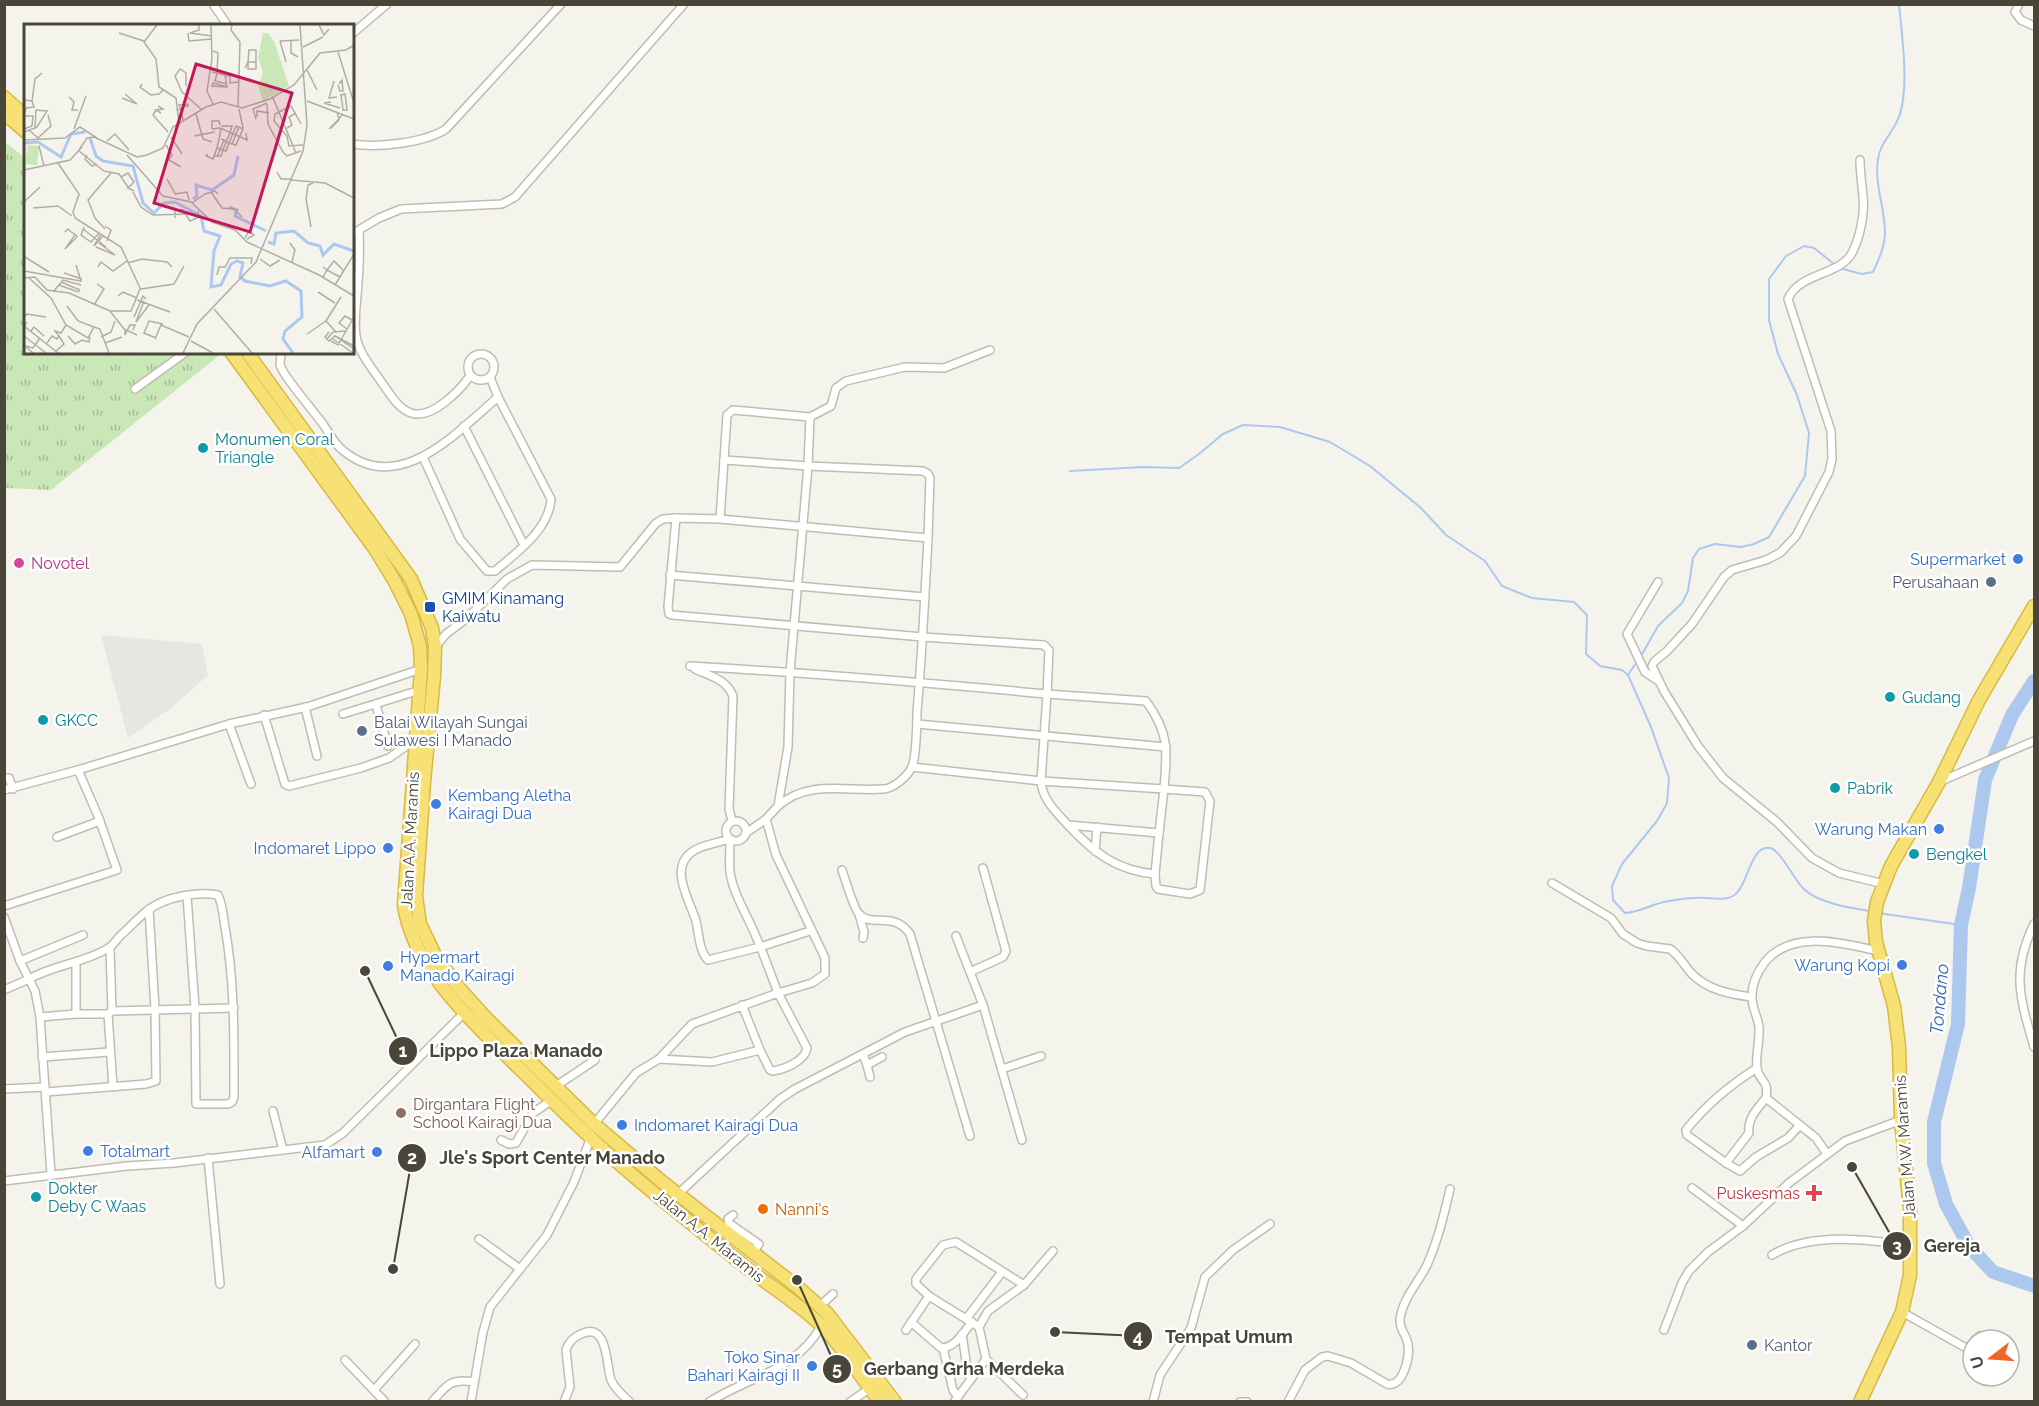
<svg xmlns="http://www.w3.org/2000/svg" width="2039" height="1406" viewBox="0 0 2039 1406" font-family="Raleway,sans-serif">
<style>
.grass{fill:url(#grass-tufts)}
.parking{fill:#e7e6e3}
.lines{fill:none;stroke-linecap:round;stroke-linejoin:round}
.stream{stroke:#acc8ee;stroke-width:2}
.river{stroke:#acc8ee;stroke-width:14}
.street-casing{stroke:#c1bdae;stroke-width:10}
.highway-casing{stroke:#d8b943;stroke-width:15}
.street{stroke:#fff;stroke-width:7}
.highway{stroke:#f8e174;stroke-width:12}
.culture-dot{fill:#0f9aa8;stroke:#fff;stroke-width:2}
.shop-dot{fill:#3f7fe0;stroke:#fff;stroke-width:2}
.hotel-dot{fill:#d1479c;stroke:#fff;stroke-width:2}
.service-dot{fill:#5c6f8a;stroke:#fff;stroke-width:2}
.transit-dot{fill:#1a4fb4;stroke:#fff;stroke-width:2}
.education-dot{fill:#8d6e63;stroke:#fff;stroke-width:2}
.health-dot{fill:#e0444e;stroke:#fff;stroke-width:2}
.food-dot{fill:#e8710a;stroke:#fff;stroke-width:2}
.labels{text-anchor:middle;dominant-baseline:central;stroke-width:5;stroke-linejoin:round;paint-order:stroke}
.culture-label{font-size:16px;fill:#0d838f;stroke:#fff;text-anchor:start}
.shop-label{font-size:16px;fill:#366cbe;stroke:#fff;text-anchor:end}
.hotel-label{font-size:16px;fill:#b23c85;stroke:#fff;text-anchor:start}
.service-label{font-size:16px;fill:#4e5e75;stroke:#fff;text-anchor:start}
.transit-label{font-size:16px;fill:#164399;stroke:#fff;text-anchor:start}
.street-label{font-size:16px;fill:#494639;stroke:#fff}
.education-label{font-size:16px;fill:#785e54;stroke:#fff;text-anchor:start}
.health-label{font-size:16px;fill:#be3a42;stroke:#fff;text-anchor:end}
.food-label{font-size:16px;fill:#c56008;stroke:#fff;text-anchor:start}
.water-label{font-size:18px;font-style:italic;fill:#3569b2;stroke:#fff}
.inset-river{fill:none;stroke:#acc8ee;stroke-width:3}
.inset-road{fill:none;stroke:#b0aea4;stroke-width:1.5}
.view{fill:#c2185b;fill-opacity:0.15;stroke:#c2185b;stroke-width:3}
.inset-edge{fill:none;stroke:#494639;stroke-width:3}
.leader{fill:none;stroke:#494639;stroke-width:2}
.callout-dot{fill:#494639;stroke:#fff;stroke-width:2}
.mark-label{font-size:18px;text-anchor:middle;font-weight:bold;fill:#fff}
.callout-label{font-size:18px;text-anchor:middle;font-weight:bold;fill:#494639;stroke:#fff;stroke-width:5;stroke-linejoin:round;paint-order:stroke}
</style>
<defs>
<pattern id="grass-tufts" width="24" height="20" patternUnits="userSpaceOnUse" patternTransform="scale(1.5)"><rect width="24" height="20" fill="#c9e7b7"/><path d="M3 7l-1-3M5 7V3M7 7l1-3M15 17l-1-3M17 17v-4M19 17l1-3" fill="none" stroke="#a5bd96"/></pattern>
</defs>
<rect width="100%" height="100%" fill="#f5f4ec"/>
<path class="grass" d="M4,141L25,158L26,352H220L221,354L51,490L5,488Z"/>
<path class="parking" d="M101,635L202,644L208,675L171,708L128,738Z"/>
<g class="lines">
<g class="stream">
<path d="M1070,471L1143,467L1179,468L1199,454L1223,434L1243,425L1280,427L1330,442L1370,466L1421,508L1446,535L1485,561L1502,586L1532,598L1574,602L1587,615L1586,654L1600,666L1622,670L1628,675L1651,727L1669,778L1667,803L1657,821L1622,864L1612,886L1613,900L1625,913C1641,912 1654,903 1669,901C1681,899 1694,897 1706,898C1716,898 1724,901 1733,896C1748,888 1750,844 1770,848C1782,851 1794,881 1805,890C1819,903 1851,908 1870,911"/>
<path d="M1641,656L1658,626L1682,603L1688,591L1693,558L1699,549L1715,544L1741,547L1754,544L1769,537L1805,476L1809,433L1797,395L1778,354L1769,320V279L1786,256L1804,246L1814,248L1839,268L1862,274L1873,272C1879,259 1885,246 1885,232C1885,208 1874,184 1878,159C1880,142 1895,131 1900,114C1909,85 1902,36 1899,4"/>
<path d="M1628,675L1638,660"/>
<path d="M1878,913L1961,925"/>
</g>
<path class="river" d="M2034,681L2012,715L1985,780L1969,888L1961,925L1958,1024L1934,1122V1163L1946,1204L1969,1246L1993,1272L2034,1286"/>
<g class="street-casing">
<g id="street">
<path d="M213,4L228,26"/>
<path d="M2019,4L2015,12L2021,20L2034,26"/>
<path d="M352,34L387,4"/>
<path d="M352,144C378,148 424,143 446,129L561,4"/>
<path d="M1860,160C1860,172 1862,184 1863,197C1865,214 1860,236 1853,251C1842,276 1799,272 1788,299L1831,431L1832,459L1829,472L1796,536L1780,553L1766,560L1732,570L1724,577L1692,624L1667,651L1654,662L1652,666L1664,691L1698,746L1723,778L1777,822L1812,858L1839,873L1884,884"/>
<path d="M359,231C360,252 359,273 357,295C356,308 354,323 356,336C359,353 371,367 380,380C388,391 398,409 411,413C432,420 460,390 470,376"/>
<path d="M352,234L379,218L401,209L502,204L515,197L684,4"/>
<path d="M281,352L280,365L284,373C296,391 310,407 323,424C328,432 333,440 339,447C396,500 455,434 498,397L490,377"/>
<circle cx="481" cy="367" r="13"/>
<path d="M135,389L186,352"/>
<path d="M810,417L831,406L836,388L846,381L905,367L944,368L990,350"/>
<path d="M464,426L524,545"/>
<path d="M423,457L460,539L487,571H495C517,552 549,530 551,499L498,397"/>
<path d="M724,460L727,415L733,410L810,417L808,466L790,672L788,747L778,806L766,819L776,855L825,958V974L812,983L778,993C770,972 763,952 754,932C746,913 733,893 730,872C729,861 730,850 730,839C720,842 709,844 699,848C665,863 689,898 696,921C699,934 699,951 708,960L760,947L810,931"/>
<path d="M720,519L724,460L808,466L923,471L928,474L930,478L928,538"/>
<path d="M670,575L925,597"/>
<path d="M435,647L446,634L466,619L507,579L532,565L620,567L656,523L663,519L676,518"/>
<path d="M690,666C809,673 928,683 1047,694L1049,650L1044,645L923,637L672,615L669,614L668,607L676,518L720,519L928,538C925,596 922,654 917,712C917,724 916,758 912,767C907,777 894,788 884,789C847,792 808,779 778,806"/>
<path d="M695,669C710,676 726,679 733,696L729,809L732,821"/>
<path d="M1657,680L1645,672L1627,634L1658,582"/>
<path d="M376,705L388,746"/>
<path d="M305,707L317,756"/>
<path d="M343,714L420,690"/>
<path d="M264,715L285,784L289,786L361,768L389,758L415,740"/>
<path d="M229,724L251,784"/>
<path d="M917,724L1166,747"/>
<path d="M912,767L1041,781L1047,694L1146,701C1170,734 1167,751 1164,789L1041,781C1042,799 1056,812 1068,825L1159,833L1164,789L1205,792L1210,801L1200,890L1190,894L1158,889L1156,886L1155,874"/>
<path d="M4,778H9L13,789"/>
<path d="M1939,782L2034,741"/>
<path d="M4,790L78,770L229,724L307,707L421,669"/>
<circle cx="736" cy="831" r="10"/>
<path d="M1068,825C1093,852 1117,871 1155,874L1159,833"/>
<path d="M746,833L766,819"/>
<path d="M57,837L100,821"/>
<path d="M1095,851L1097,827"/>
<path d="M842,870C845,879 854,909 859,914C872,928 893,910 910,934L970,1136"/>
<path d="M1552,883L1611,918L1623,934L1637,943L1647,946L1670,949C1679,955 1684,965 1691,973C1707,990 1730,994 1751,997"/>
<path d="M4,906L117,870L98,816L78,770"/>
<path d="M859,914L864,932L863,938"/>
<path d="M4,917L20,961L83,935"/>
<path d="M2034,924C2011,972 2020,998 2034,1047"/>
<path d="M956,936L970,972"/>
<path d="M110,948L112,1011"/>
<path d="M76,962V1014"/>
<path d="M4,990L29,979L20,961"/>
<path d="M983,1005L1022,1140"/>
<path d="M108,1014L113,1087"/>
<path d="M40,1017L76,1014H108L112,1011L234,1008"/>
<path d="M863,1054L867,1065L882,1057"/>
<path d="M42,1057L109,1052"/>
<path d="M659,1059L712,1062L760,1050"/>
<path d="M867,1065L870,1077"/>
<path d="M1757,1068C1730,1085 1706,1105 1686,1130L1687,1135L1726,1163L1740,1171L1756,1157L1788,1138L1800,1125"/>
<path d="M1002,1069L1041,1056"/>
<path d="M556,1086L595,1060"/>
<path d="M4,1089L45,1087"/>
<path d="M46,1092L146,1084L156,1081L155,1009L149,909"/>
<path d="M273,1111L283,1150"/>
<path d="M594,1124L636,1073L659,1059L692,1024L778,993L807,1048C805,1061 785,1069 773,1071L770,1070L760,1050L742,1005"/>
<path d="M501,1140L509,1144L516,1143L533,1113L552,1100"/>
<path d="M1827,1154L1816,1138L1766,1098C1769,1079 1760,1083 1757,1069C1755,1059 1760,1040 1759,1027C1758,1017 1751,1006 1752,996C1752,984 1758,971 1765,962C1792,929 1841,943 1878,951"/>
<path d="M208,1158L220,1284"/>
<path d="M1726,1163L1749,1133C1747,1119 1757,1109 1766,1098"/>
<path d="M51,1174L40,1017L35,991L29,979C54,965 83,963 107,949C113,946 116,940 120,936C129,928 138,918 147,911C164,897 197,891 218,895C223,906 223,916 225,927C235,983 234,1040 234,1097L232,1102L228,1104H196L195,1008L187,896"/>
<path d="M4,1181L127,1166L174,1163L325,1145L343,1133L465,1012"/>
<path d="M1692,1188L1743,1226"/>
<path d="M678,1194L780,1099L795,1089L905,1032L983,1005L970,972L1003,957L1006,951L983,868"/>
<path d="M733,1215L728,1219L729,1223L759,1244L752,1254"/>
<path d="M479,1239L520,1269"/>
<path d="M1772,1255C1810,1232 1868,1239 1911,1246"/>
<path d="M820,1306L833,1294"/>
<path d="M1902,1312L1966,1348L1973,1344"/>
<path d="M966,1319L1002,1272"/>
<path d="M911,1322L941,1348C955,1348 963,1333 972,1322"/>
<path d="M979,1327L929,1296L916,1284V1279L943,1245L956,1242L1024,1285"/>
<path d="M906,1330L929,1296"/>
<path d="M1664,1330L1682,1283L1689,1271L1708,1252L1743,1226L1789,1183L1845,1141L1901,1120"/>
<path d="M962,1334L968,1375L972,1378"/>
<path d="M1975,1340L1980,1336L1985,1340"/>
<path d="M943,1348L953,1390L958,1397"/>
<path d="M345,1360L385,1402"/>
<path d="M374,1390L415,1344"/>
<path d="M1023,1395L986,1359L979,1327L988,1311L1024,1285L1053,1251"/>
<path d="M432,1402C447,1385 450,1378 474,1382"/>
<path d="M471,1402L483,1332L490,1307L547,1235L574,1182L591,1137"/>
<path d="M564,1402L570,1387L566,1350C568,1343 574,1337 581,1334C609,1321 606,1367 611,1380C615,1389 623,1396 630,1402"/>
<path d="M709,1402C748,1377 798,1370 821,1326"/>
<path d="M850,1402L869,1389"/>
<path d="M954,1402L986,1359"/>
<path d="M1153,1402L1160,1375L1191,1328L1205,1277L1233,1250L1270,1224"/>
<path d="M1240,1402H1247"/>
<path d="M1288,1402L1305,1370L1322,1357L1328,1356L1351,1363L1387,1384C1403,1388 1410,1357 1408,1345C1407,1335 1399,1330 1400,1319C1403,1298 1418,1283 1427,1265C1438,1240 1444,1215 1450,1189"/>
</g>
</g>
<g class="highway-casing">
<g id="highway">
<path d="M4,97L26,117"/>
<path d="M4,113L26,132"/>
<path d="M231,352L375,549L394,580L411,614L420,646L421,669L404,905C413,970 476,1025 520,1069C556,1104 591,1140 629,1172C666,1204 705,1234 742,1264C768,1285 798,1303 822,1326C844,1348 860,1377 880,1402"/>
<path d="M247,352L411,579L432,628L435,647L434,676L424,782L416,896L420,924L435,955L459,988L486,1018L594,1124L661,1181L800,1289L827,1313L895,1402"/>
<path d="M1860,1402L1902,1312L1910,1275V1209L1901,1120L1899,1047L1894,1006L1876,942L1874,921L1877,902L1891,866L1939,782L1979,700L2034,606"/>
</g>
</g>
<use href="#street" class="street"/>
<use href="#highway" class="highway"/>
</g>
<g class="culture-dot">
<circle cx="203" cy="448" r="6"/>
<circle cx="1890" cy="697" r="6"/>
<circle cx="43" cy="720" r="6"/>
<circle cx="1835" cy="788" r="6"/>
<circle cx="1914" cy="854" r="6"/>
<circle cx="36" cy="1197" r="6"/>
</g>
<g class="shop-dot">
<circle cx="2018" cy="559" r="6"/>
<circle cx="436" cy="804" r="6"/>
<circle cx="1939" cy="829" r="6"/>
<circle cx="388" cy="848" r="6"/>
<circle cx="1902" cy="965" r="6"/>
<circle cx="388" cy="966" r="6"/>
<circle cx="622" cy="1125" r="6"/>
<circle cx="88" cy="1151" r="6"/>
<circle cx="377" cy="1152" r="6"/>
<circle cx="812" cy="1366" r="6"/>
</g>
<circle class="hotel-dot" cx="19" cy="563" r="6"/>
<g class="service-dot">
<circle cx="1991" cy="582" r="6"/>
<circle cx="362" cy="731" r="6"/>
<circle cx="1752" cy="1345" r="6"/>
</g>
<rect class="transit-dot" x="424" y="601" width="12" height="12" rx="3"/>
<circle class="education-dot" cx="401" cy="1113" r="6"/>
<path class="health-dot" d="M1811 1184h6v6h6v6h-6v6h-6v-6h-6v-6h6z"/>
<circle class="food-dot" cx="763" cy="1209" r="6"/>
<g class="labels">
<g class="culture-label">
<text x="215" y="439">Monumen Coral<tspan x="215" dy="18">Triangle</tspan></text>
<text x="1902" y="697">Gudang</text>
<text x="55" y="720">GKCC</text>
<text x="1847" y="788">Pabrik</text>
<text x="1926" y="854">Bengkel</text>
<text x="48" y="1188">Dokter<tspan x="48" dy="18">Deby C Waas</tspan></text>
</g>
<g class="shop-label">
<text x="2006" y="559">Supermarket</text>
<text x="448" y="795" text-anchor="start">Kembang Aletha<tspan x="448" dy="18">Kairagi Dua</tspan></text>
<text x="1927" y="829">Warung Makan</text>
<text x="376" y="848">Indomaret Lippo</text>
<text x="400" y="957" text-anchor="start">Hypermart<tspan x="400" dy="18">Manado Kairagi</tspan></text>
<text x="1890" y="965">Warung Kopi</text>
<text x="634" y="1125" text-anchor="start">Indomaret Kairagi Dua</text>
<text x="100" y="1151" text-anchor="start">Totalmart</text>
<text x="365" y="1152">Alfamart</text>
<text x="800" y="1357">Toko Sinar<tspan x="800" dy="18">Bahari Kairagi II</tspan></text>
</g>
<g class="hotel-label">
<text x="31" y="563">Novotel</text>
</g>
<g class="service-label">
<text x="1979" y="582" text-anchor="end">Perusahaan</text>
<text x="374" y="722">Balai Wilayah Sungai<tspan x="374" dy="18">Sulawesi I Manado</tspan></text>
<text x="1764" y="1345">Kantor</text>
</g>
<g class="transit-label">
<text x="442" y="598">GMIM Kinamang<tspan x="442" dy="18">Kaiwatu</tspan></text>
</g>
<g class="street-label">
<text transform="translate(410 840) rotate(-87)">Jalan A.A. Maramis</text>
<text transform="translate(1905 1147) rotate(-94)">Jalan M.W. Maramis</text>
<text transform="translate(709 1236) rotate(39)">Jalan A.A. Maramis</text>
</g>
<g class="education-label">
<text x="413" y="1104">Dirgantara Flight<tspan x="413" dy="18">School Kairagi Dua</tspan></text>
</g>
<g class="health-label">
<text x="1800" y="1193">Puskesmas</text>
</g>
<g class="food-label">
<text x="775" y="1209">Nanni's</text>
</g>
<g class="water-label">
<text transform="translate(1939 999) rotate(-85)">Tondano</text>
</g>
</g>
<g transform="translate(24 24)">
<rect width="330" height="330" fill="#f5f4ec"/>
<path d="M239,9H244L250,17L265,62L239,77L234,62L239,49L234,34Z" fill="#c9e7b7"/>
<path d="M4,121L15,122L13,141L1,140Z" fill="#c9e7b7"/>
<path class="inset-river" d="M66,114L72,132L79,137L109,142L119,179L130,189L140,179L151,178L177,192L180,207L196,212L190,227L187,263L197,261L207,240L213,237L219,239L216,253L221,257L246,262L262,257L277,267L278,293L261,307L259,315L269,329M0,119L14,118L37,133L47,110L61,108M169,175L173,172L172,161L188,166L210,151L214,132M205,183L213,186L211,192L242,207M244,218L250,220L252,209L270,207L284,219L296,222L299,231L310,220L330,227"/>
<path class="inset-road" d="M133,1L120,18L132,35L135,63L152,74L155,98M175,1V6L166,9L188,12M187,1L188,35L183,67L189,80M208,1L207,6L216,18L214,82M295,1L300,11L305,5M95,9L120,17M164,9L165,17L188,15M256,17L262,38M256,17L275,16M267,17V29L274,33M279,23L299,13M189,27L194,29L193,49M314,28L330,79M221,44L224,38V45H232V38H224L225,26H232V38M283,46L293,66M188,48L201,51L203,63L188,62L189,59L203,63M193,49L191,57L203,60M202,53L206,50V59L214,58M310,57L305,74L313,73M118,60L116,63L127,71L135,70L139,66M314,61L316,67H319L318,56L315,60M162,62V49L156,45L151,52L158,68L177,85M316,71H317L321,70L323,86H319L317,71M45,73L50,78L48,86H54M98,74L113,80L101,70M249,74L272,129M0,76L8,77L10,83L2,84L0,91M8,77L11,55L18,49M283,77L330,95M307,78L300,79L316,84M243,80L244,100L259,128L263,132L277,127M134,82L139,85L132,86L137,89M215,85L219,104M132,86L129,91L144,108M152,86L157,85L161,82H164V80L155,81L157,85L159,96M313,88L315,95L314,97L307,104H306L315,95L317,92L319,91M172,90L179,115L188,118M0,92H9L8,102L0,105M233,93V87L245,89M232,95L229,85L243,79M277,100L267,82L251,90L250,97L263,112L265,122L279,121M263,104L268,101L265,93L272,89M50,105L62,72M188,105L196,104L223,116L222,109M188,105V97H195L196,101M5,106L14,114L27,102L24,91M0,108L11,104L13,103L23,87L12,86L11,104M170,112L191,108M147,113L158,130M197,115L200,116L202,118L205,119L212,121L219,105L212,102L205,119L202,127L199,126L202,118L206,109L208,102H197M0,116L41,114L56,103L73,114M83,117L91,110L105,126M208,120L215,103M142,121L148,131L145,136L157,143M15,122L20,142M55,126L63,114L70,113L113,133L123,131L139,124L149,103L182,83L197,78L218,84L246,75L270,61L296,29L322,26L330,21M55,127L80,147L95,150L104,163M184,130L182,132L189,135L193,124L190,132H197L199,126L193,124L197,105M63,131L61,135L68,142L73,140M103,131L139,172L167,178L188,198L211,206L223,218L295,251L330,272M193,133L200,116M34,139L55,170L49,188L51,194L97,223L117,266M0,146L46,136L58,123M253,148L257,155H267M97,153L104,149L110,158L104,164L110,167M143,155L152,171M267,156L301,159L330,174M109,168L117,183L129,191L165,190M187,168L198,184L210,185L218,193M151,170L163,168L165,176M0,178L16,163M168,179L181,170L191,167L194,170M9,184L34,182L48,192M151,194V186H159L166,197L175,193L174,187M81,202L87,206L83,217M60,203L57,211L67,218L75,209M287,203L282,175L284,161L289,159M59,205L82,223M81,205L71,194L64,176L87,149M41,208L44,205L46,207L53,212V213L41,225L51,211M77,210L70,222L79,212M221,214L225,207L230,211L223,215M75,219L91,231M266,219L271,226L268,238M72,223L91,231M1,233L25,248M236,235L246,242L256,236M104,239L118,235L143,238L148,243M74,243L77,238L89,247L103,237M299,243L303,246L310,237L320,247M0,247L57,257L52,241M40,249L58,255M193,251L195,243H201L206,234H228L227,240M299,253L303,246L316,253M0,254L11,253L23,266L45,269L86,287H107L116,265M5,254L27,274L42,301L64,314L70,303L76,305L85,329M37,258L56,266M35,261L39,256L57,261M311,261L330,230M117,265L150,260L160,242M29,268L35,261L54,268L56,266M294,268L311,279M94,272L99,268L113,274M113,276L146,288M70,281L80,265L73,260M43,282L54,297L70,303M190,285L228,329M86,287L100,305L113,311M0,293L3,290L22,293M110,293L119,272L122,275M3,298L0,302L34,329M112,298L125,281M112,298L120,277M101,305V311L106,301H111L109,306M323,305L315,299L321,292L328,296M7,307L10,303L20,312M305,308L301,313L305,317L311,312L330,325M312,308L302,297L317,273M283,310L302,297M0,312L22,329M35,312L31,307L37,309L42,301M44,312L51,320L58,316L65,318L66,313M311,312L330,322M77,313L87,308L91,297M132,314L120,309L125,297L139,300M131,315L137,301L165,313M303,315L309,308L322,307M309,315L329,329M167,317L189,329M307,317L314,321L330,293M23,319L28,312L33,315L35,312L40,320L32,327M81,319L98,313M9,329L1,322L9,324L16,314M159,329L173,300L232,238L279,127L283,101L276,1"/>
<path class="view" d="M172,40L268,69L226,208L130,179Z"/>
<rect width="330" height="330" class="inset-edge"/>
</g>
<path class="leader" d="M365 971L403 1051M393 1269L412 1158M1852 1167L1897 1246M1055 1332L1138 1336M797 1280L837 1369"/>
<g class="callout-dot">
<circle cx="365" cy="971" r="6"/>
<circle cx="393" cy="1269" r="6"/>
<circle cx="1852" cy="1167" r="6"/>
<circle cx="1055" cy="1332" r="6"/>
<circle cx="797" cy="1280" r="6"/>
<circle cx="403" cy="1051" r="15"/>
<circle cx="412" cy="1158" r="15"/>
<circle cx="1897" cy="1246" r="15"/>
<circle cx="1138" cy="1336" r="15"/>
<circle cx="837" cy="1369" r="15"/>
</g>
<g class="mark-label">
<text x="403" y="1057">1</text>
<text x="412" y="1164">2</text>
<text x="1897" y="1252">3</text>
<text x="1138" y="1343">4</text>
<text x="837" y="1375">5</text>
</g>
<g class="callout-label">
<text x="516" y="1057">Lippo Plaza Manado</text>
<text x="552" y="1164">Jle's Sport Center Manado</text>
<text x="1952" y="1252">Gereja</text>
<text x="1229" y="1343">Tempat Umum</text>
<text x="964" y="1375">Gerbang Grha Merdeka</text>
</g>
<rect width="2039" height="1406" fill="none" stroke="#494639" stroke-width="12"/>
<g transform="translate(1991 1358) rotate(253)"><circle r="28" fill="#ffffff" stroke="#b6b5b0" stroke-width="1.5"/>
<path d="M0-4.5L10 22L0 15L-10 22Z" fill="#f16627"/>
<text y="-9" font-size="16" font-weight="bold" text-anchor="middle" fill="#494639">U</text>
</g>
</svg>
